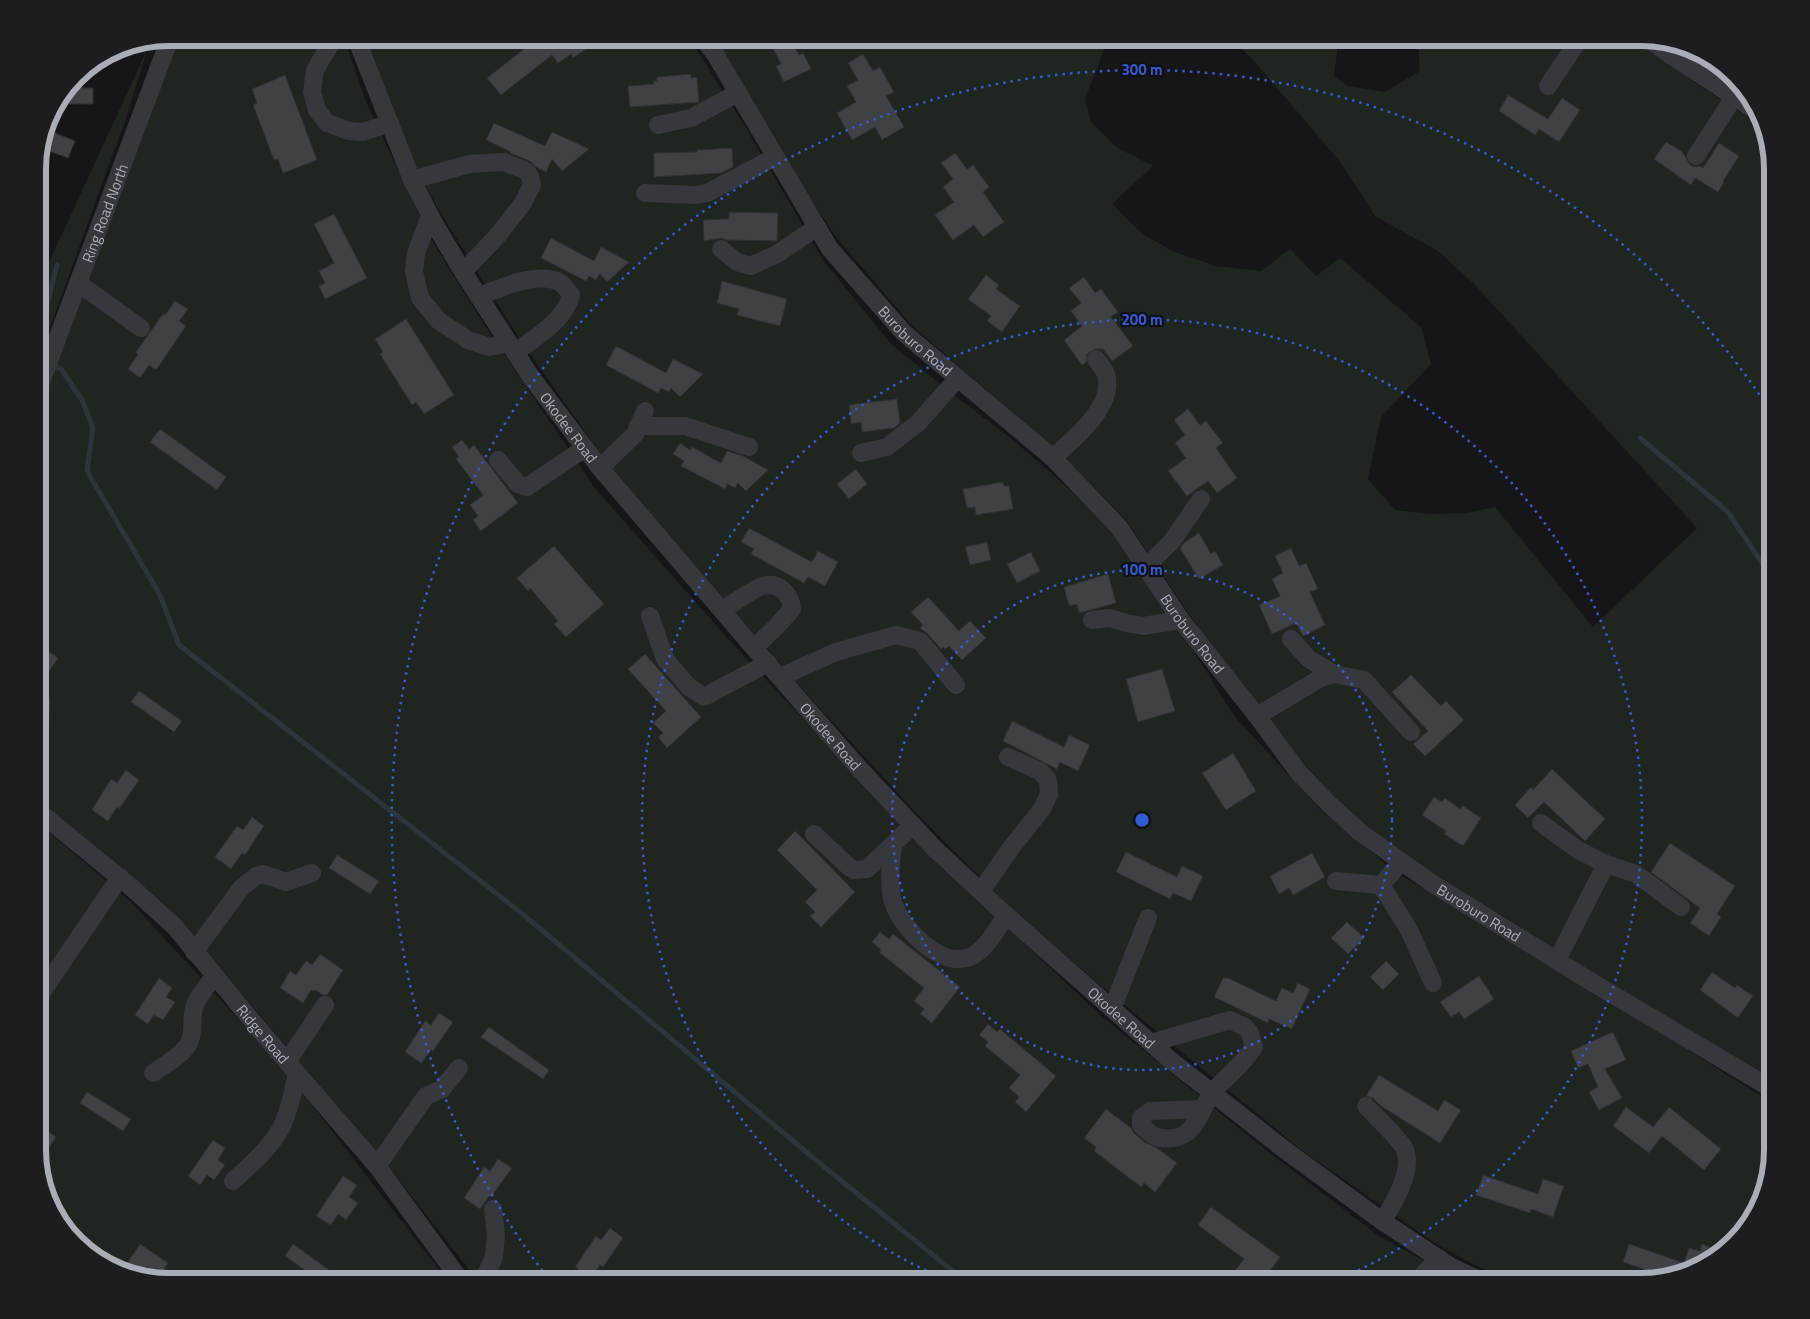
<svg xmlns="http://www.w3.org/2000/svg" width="1810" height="1319" viewBox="0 0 1810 1319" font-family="'Titillium Web',sans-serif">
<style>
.green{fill:#1e261f}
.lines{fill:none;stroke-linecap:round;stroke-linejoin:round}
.stream{stroke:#2c353c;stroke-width:5}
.building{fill:#404145;stroke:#303034}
.minor{stroke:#37383d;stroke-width:18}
.ring{fill:none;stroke:#325cd3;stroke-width:2.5;stroke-dasharray:2.5 5}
.labels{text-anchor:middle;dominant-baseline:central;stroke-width:4.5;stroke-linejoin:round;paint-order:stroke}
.street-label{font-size:15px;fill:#a8adb8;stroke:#111113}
.rim{fill:none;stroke:#a8adb8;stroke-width:6}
.centre{fill:#325cd3;stroke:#111113;stroke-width:2.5}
.ring-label{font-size:15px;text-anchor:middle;font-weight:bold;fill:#325cd3;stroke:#111113;stroke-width:4.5;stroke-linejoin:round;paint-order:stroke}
</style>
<rect width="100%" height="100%" fill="#161618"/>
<g class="green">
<path d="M173,38H344L367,104L429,236L485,326L594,487L737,649L952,875L1099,1014L1261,1146L1380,1237L1463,1281H478L395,1175L183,924L118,866L38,799V411Z"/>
<path d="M363,38H689L746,128L822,259L892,345L954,395L1013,440L1107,522L1169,611L1234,716L1320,809L1394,871L1639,1019L1772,1103V1150L1765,1193L1746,1230L1699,1268L1641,1281H1508L1467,1261L1435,1243L1300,1149L1105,989L1014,911L915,812L806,693L612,470L521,341L441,214L413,162Z"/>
<path d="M714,38H1111L1105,47L1085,99L1091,122L1118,148L1153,166L1112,204L1143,234L1174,252L1216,266L1261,271L1290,249L1316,276L1340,258L1422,328L1431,364L1381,417L1368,479L1395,510L1431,514L1467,513L1495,507L1593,627L1697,528L1475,285L1438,251L1375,216L1342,164L1253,60L1231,38H1339L1334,76L1347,86L1385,92L1420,71L1418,38H1633L1697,84L1763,127L1772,169V1079L1612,984L1422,869L1352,815L1303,765L1230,675L1126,520L1061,454L912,326L837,238L809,197L781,148Z"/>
<path d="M1678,43L1683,44L1721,64L1723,67L1717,77L1675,47Z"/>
<path d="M148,48L126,118L38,361V286Z"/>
<path d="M38,823L131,902L284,1069L448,1281H169L126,1274L89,1255L51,1208L38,1158Z"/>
</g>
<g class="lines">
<g class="stream">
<path d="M38,341L57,265"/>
<path d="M38,360L39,361"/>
<path d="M55,366L61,369L82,400L93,428L87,471L160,595L179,645L520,912L817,1161L965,1281"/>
<path d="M1640,438L1727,511L1768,572L1772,632"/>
</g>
</g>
<g class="building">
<path d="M538,38H602L573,58L571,54L558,63L552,55L501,95L487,78Z"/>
<path d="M768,38H790L799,55L803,53L811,69L784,82L776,66L781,64Z"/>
<path d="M863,54L873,71L880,67L894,92L886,96L904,127L882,140L875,127L852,140L837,113L856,102L847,86L858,80L848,63Z"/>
<path d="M691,74V78L697,77L699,102L630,107L628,86L654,84L653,81H657V77Z"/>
<path d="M285,75L317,160L283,173L278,159L274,160L253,105L257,103L252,89Z"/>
<path d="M68,88H93V104H67Z"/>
<path d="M1508,95L1548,119L1562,98L1580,110L1559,142L1539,129L1535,135L1499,111Z"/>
<path d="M494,123L545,146L552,132L589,149L562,171L552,159L546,172L536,167L530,161L510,153L511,152L486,140Z"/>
<path d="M45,129L75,141L68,158L41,148Z"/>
<path d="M1666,142L1681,151L1685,156L1690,165L1695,167L1700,166L1703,168L1719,143L1739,156L1723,181L1724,182L1718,192L1695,178L1691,185L1654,159Z"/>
<path d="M732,148L733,167L721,173L654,177V153L697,152V150Z"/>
<path d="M955,153L967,169L973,165L989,187L983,192L1004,222L983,237L974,225L953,240L935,215L954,202L943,187L953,179L941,163Z"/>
<path d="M729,212L778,213L777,241L726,240L722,238L704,241L703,220L729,219Z"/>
<path d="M334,214L367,278L325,299L319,286L325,283L319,271L334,263L314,224Z"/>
<path d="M551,238L594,261L601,247L629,262L607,282L600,274L596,280L589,276L586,281L541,258Z"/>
<path d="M986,275L999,285L996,289L1020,306L1002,332L987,321L991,316L968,299Z"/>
<path d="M1084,277L1095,293L1101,289L1118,312L1111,317L1133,346L1112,361L1103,349H1095L1087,354L1086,362L1082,365L1064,340L1082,326L1071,311L1081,303L1069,288Z"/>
<path d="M722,281L787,299L780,326L737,315L739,309L717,303Z"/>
<path d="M175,301L188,309L179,321L186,326L156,370L149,365L140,378L128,369L138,354L136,352L163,314L165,315Z"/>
<path d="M406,319L454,395L424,414L416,402L412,405L380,354L383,352L375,339Z"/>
<path d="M616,346L666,373L673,359L703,374L680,397L671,388L669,392L661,388L658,393L606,365Z"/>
<path d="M897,399L900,423L894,428L862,432L861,422L851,424L849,405Z"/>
<path d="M1188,409L1200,425L1206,421L1223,443L1216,448L1237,478L1217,493L1208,481L1187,496L1168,471L1186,458L1175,443L1185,435L1174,420Z"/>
<path d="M160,429L226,477L217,490L150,442Z"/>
<path d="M462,440L469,449L474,445L518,503L481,531L473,520L478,516L470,505L483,495L456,459L459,457L452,447Z"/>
<path d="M680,443L690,450L692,447L721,463L727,451L743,456L768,470L746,491L738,483L735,488L727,484L725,489L681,466L684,461L673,454Z"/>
<path d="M856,469L867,484L849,499L837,484Z"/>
<path d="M1003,482L1004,486H1009L1013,509L976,515L975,507L967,508L963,489Z"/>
<path d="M749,528L812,562L818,551L838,562L825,586L808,577L804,583L751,554L754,549L741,542Z"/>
<path d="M1199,533L1211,554L1215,551L1223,565L1199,579L1180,548L1184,543Z"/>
<path d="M987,542L991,560L970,565L965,547Z"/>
<path d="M554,546L604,604L566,637L554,624L558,621L530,588L528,591L517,578Z"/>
<path d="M1291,548L1299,566L1306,563L1318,589L1310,592L1325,625L1303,636L1296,623L1272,634L1259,605L1280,596L1272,579L1283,573L1275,556Z"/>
<path d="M1031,552L1040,571L1017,583L1007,564Z"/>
<path d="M1108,574L1116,603L1079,613L1077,604L1069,606L1064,587Z"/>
<path d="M928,597L959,631L970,621L986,638L962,660L949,646L945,649L943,647L941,649L928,634L920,628L923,625L911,612Z"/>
<path d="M45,649L58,658L38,687V658Z"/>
<path d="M645,654L701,717L667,748L658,737L663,733L653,723L666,711L628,669Z"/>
<path d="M1162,669L1175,711L1138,722L1126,679Z"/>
<path d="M1411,675L1441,706L1446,701L1464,720L1425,756L1413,744L1428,731L1392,692Z"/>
<path d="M139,691L182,721L174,732L131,702Z"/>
<path d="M1012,721L1064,747L1069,735L1090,745L1078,771L1060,762L1057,769L1003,741Z"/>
<path d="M1233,753L1256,791L1226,810L1202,773Z"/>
<path d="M1552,769L1605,819L1585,841L1544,802L1528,818L1515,805L1531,787L1533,790Z"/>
<path d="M126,770L139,780L119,809L117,807L108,821L92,810L111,779L117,783Z"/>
<path d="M1434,797L1442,802L1445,798L1460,809L1463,806L1481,818L1463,846L1444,834L1446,831L1422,815Z"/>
<path d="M252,817L264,826L245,855L242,853L231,869L215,857L237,826L243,830Z"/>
<path d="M795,831L855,892L821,927L810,916L815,912L805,902L817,890L777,850Z"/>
<path d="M1670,843L1735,886L1717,914L1721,917L1709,936L1690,923L1700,908L1651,872Z"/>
<path d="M1126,852L1177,877L1182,866L1203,876L1191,901L1173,893L1170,899L1116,872Z"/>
<path d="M1312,853L1325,877L1293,895L1289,888L1279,894L1270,876Z"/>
<path d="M337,855L379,881L370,894L329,868Z"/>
<path d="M1347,922L1364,938L1348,954L1331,938Z"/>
<path d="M880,932L889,939L893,934L960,987L932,1023L920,1014L924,1009L914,1001L924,988L879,952L881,950L872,942Z"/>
<path d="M320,954L343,970L327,995H323L315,990L314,991L311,990L303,1003L280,988L290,971L296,975L306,961L312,965Z"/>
<path d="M1386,961L1399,974L1383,990L1370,977Z"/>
<path d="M1712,972L1735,988L1737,985L1753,996L1738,1018L1700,990Z"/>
<path d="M1479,976L1494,999L1464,1019L1459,1012L1451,1017L1440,1002Z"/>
<path d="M159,978L172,988L166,997L175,1002L163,1020L154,1015L148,1024L135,1015Z"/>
<path d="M1223,978H1228L1276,1001L1282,988L1293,993L1298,983L1310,989L1292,1029L1269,1019L1268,1023L1214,997Z"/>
<path d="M439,1013L453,1022L433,1051L431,1050L421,1063L405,1052L425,1021L431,1025Z"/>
<path d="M988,1024L997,1032L1000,1029L1056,1076L1026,1112L1015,1102L1019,1097L1009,1088L1020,1075L985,1046L988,1042L979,1035Z"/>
<path d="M489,1027L549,1070L543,1079L481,1037Z"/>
<path d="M1613,1032L1626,1060L1605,1069L1622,1098L1599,1110L1589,1092L1598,1087L1588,1064L1578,1068L1571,1051Z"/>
<path d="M1379,1075L1438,1111L1444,1100L1461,1110L1440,1143L1381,1106L1373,1098L1366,1096Z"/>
<path d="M87,1092L131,1119L123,1131L80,1103Z"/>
<path d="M1626,1107L1653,1127L1669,1107L1721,1149L1704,1170L1662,1136L1649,1153L1613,1126Z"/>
<path d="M1106,1109L1131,1128L1134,1133L1144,1142L1157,1148L1177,1163L1155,1192L1144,1183L1141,1187L1094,1151L1096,1147L1084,1138Z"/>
<path d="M38,1124L56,1137L39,1162L38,1158Z"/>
<path d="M213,1140L225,1148L218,1160L225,1165L214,1180L207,1175L200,1185L188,1176Z"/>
<path d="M498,1159L512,1168L491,1197L489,1196L480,1209L464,1198L484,1167L490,1171Z"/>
<path d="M1483,1175L1538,1194L1543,1179L1564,1186L1553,1217L1531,1209L1530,1213L1476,1195Z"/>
<path d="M343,1176L357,1185L349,1197L358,1203L346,1220L338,1214L331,1225L316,1216Z"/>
<path d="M1211,1207L1280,1257L1262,1282H1247L1234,1272L1244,1259L1198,1225Z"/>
<path d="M610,1228L623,1238L603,1267L600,1265L591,1278L575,1267L596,1236L601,1240Z"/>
<path d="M140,1244L168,1263L157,1280L126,1274L121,1272Z"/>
<path d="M293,1244L346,1282H322L285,1256Z"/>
<path d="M1629,1244L1684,1263L1689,1248L1700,1251L1702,1244L1720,1251L1699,1268L1663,1276L1623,1262Z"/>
</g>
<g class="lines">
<g class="minor">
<path d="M334,38L315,70L312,92L317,110L327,123L349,131L363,132L390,123"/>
<path id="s1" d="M356,38L412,180L434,223L463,272L531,377L600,468L754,648L857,766L935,849L1006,915L1169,1059L1285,1150L1382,1221L1450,1266L1481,1281"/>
<path id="s2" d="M703,38L715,54L830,249L904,333L1053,458L1119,527L1181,620L1257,716L1299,773L1329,804L1361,833L1433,884L1590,981L1772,1089"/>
<path d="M1649,39L1672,56L1759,113"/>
<path d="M1548,86L1580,38"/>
<path d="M658,125L691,118L738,93"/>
<path d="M1696,156L1734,97"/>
<path d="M412,180L469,164L504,162L526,171L530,176L532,185L523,203L499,234L463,272"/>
<path d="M645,193L696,195L707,193L775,157"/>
<path d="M430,216L416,253L414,272L420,298L439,321L468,340L489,347L509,343"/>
<path d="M721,249L737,262L751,266L777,254L817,227"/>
<path d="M78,283L141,328"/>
<path d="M479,296C502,288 529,274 554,280C561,281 567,289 571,295C565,321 535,337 515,353"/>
<path id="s3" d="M38,390L170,38"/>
<path d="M638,426H685L749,447"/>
<path d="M861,453L887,447L918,423L958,378"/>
<path d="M1053,458C1073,439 1111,410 1107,379C1107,372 1100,365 1096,359"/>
<path d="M498,460L518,484L527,487L585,448"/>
<path d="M600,468L635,434L645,411"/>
<path d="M1146,567L1172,541L1201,499"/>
<path d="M722,610C731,605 754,588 763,586C779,581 791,595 792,609L777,626L754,648"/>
<path d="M650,616L665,659L689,687L704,697L768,663"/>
<path d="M1092,620L1110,618L1126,623L1143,626L1181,620"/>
<path d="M1291,639L1309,659L1334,674"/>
<path d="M780,677L836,652L896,635L920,641L956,685"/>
<path d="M1257,716L1319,679L1334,674L1364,680L1411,732"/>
<path d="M38,732L40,727L41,701"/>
<path id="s4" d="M38,811L131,887L175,927L258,1028L377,1166L461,1281"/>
<path d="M1541,823L1578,850L1606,864"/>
<path d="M814,834L849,867L854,870L867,869L913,825"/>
<path d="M893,845C891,864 888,884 893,902C902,930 948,977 978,952C990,943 998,927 1006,915"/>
<path d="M1336,881L1381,885L1401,862"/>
<path d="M1381,885L1409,930L1433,983"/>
<path d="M981,891L1011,848L1042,809L1049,794L1048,780L1040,771L1008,757"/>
<path d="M194,952L242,887L256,876L263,874L286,882L312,873"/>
<path d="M1557,960L1606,864L1636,874L1681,907"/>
<path d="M42,992L120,877"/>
<path d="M1112,1009L1148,918"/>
<path d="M1151,1043L1230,1020L1245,1027L1250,1033L1254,1047C1243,1065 1225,1077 1212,1093C1204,1104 1200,1120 1190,1130C1181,1139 1164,1141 1153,1135C1149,1133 1145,1128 1141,1125V1118L1150,1111L1203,1109"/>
<path d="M287,1062L325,1005"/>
<path d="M153,1073C164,1065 182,1056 189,1043C195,1032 190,1017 195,1005C199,995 208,985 214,976"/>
<path d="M1366,1106C1378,1119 1393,1132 1403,1146C1416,1166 1394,1204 1382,1221"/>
<path d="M377,1166L426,1096L442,1089L459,1068"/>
<path d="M233,1181C250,1165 271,1148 282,1126C290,1109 293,1091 297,1074"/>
<path d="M483,1281L494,1257L496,1235L493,1209"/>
<path d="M1417,1281L1439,1258"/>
</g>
</g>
<g class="ring">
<circle cx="1142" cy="820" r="250"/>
<path d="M947 1280A500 500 0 1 1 1337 1280"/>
<path d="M547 1277A750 750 0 1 1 1771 412"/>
</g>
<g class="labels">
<g class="street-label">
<text stroke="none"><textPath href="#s3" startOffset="189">Ring Road North</textPath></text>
<text stroke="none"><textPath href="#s2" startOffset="372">Buroburo Road</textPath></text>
<text stroke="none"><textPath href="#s1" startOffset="446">Okodee Road</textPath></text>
<text stroke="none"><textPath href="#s2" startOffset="778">Buroburo Road</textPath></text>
<text stroke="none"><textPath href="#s1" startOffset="851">Okodee Road</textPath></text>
<text stroke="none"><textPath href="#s2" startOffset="1182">Buroburo Road</textPath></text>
<text stroke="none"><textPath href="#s1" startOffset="1256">Okodee Road</textPath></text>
<text stroke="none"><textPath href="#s4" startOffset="318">Ridge Road</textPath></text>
</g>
</g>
<path d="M0 0H1810V1319H0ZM169 46H1641A123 123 0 0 1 1764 169V1150A123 123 0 0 1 1641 1273H169A123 123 0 0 1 46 1150V169A123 123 0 0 1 169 46Z" fill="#1d1d20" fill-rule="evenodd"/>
<path class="rim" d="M169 46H1641A123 123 0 0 1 1764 169V1150A123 123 0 0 1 1641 1273H169A123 123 0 0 1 46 1150V169A123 123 0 0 1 169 46Z"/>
<circle cx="1142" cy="820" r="8" class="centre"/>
<g class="ring-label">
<text x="1142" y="75">300 m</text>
<text x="1142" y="325">200 m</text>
<text x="1142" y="575">100 m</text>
</g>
</svg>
